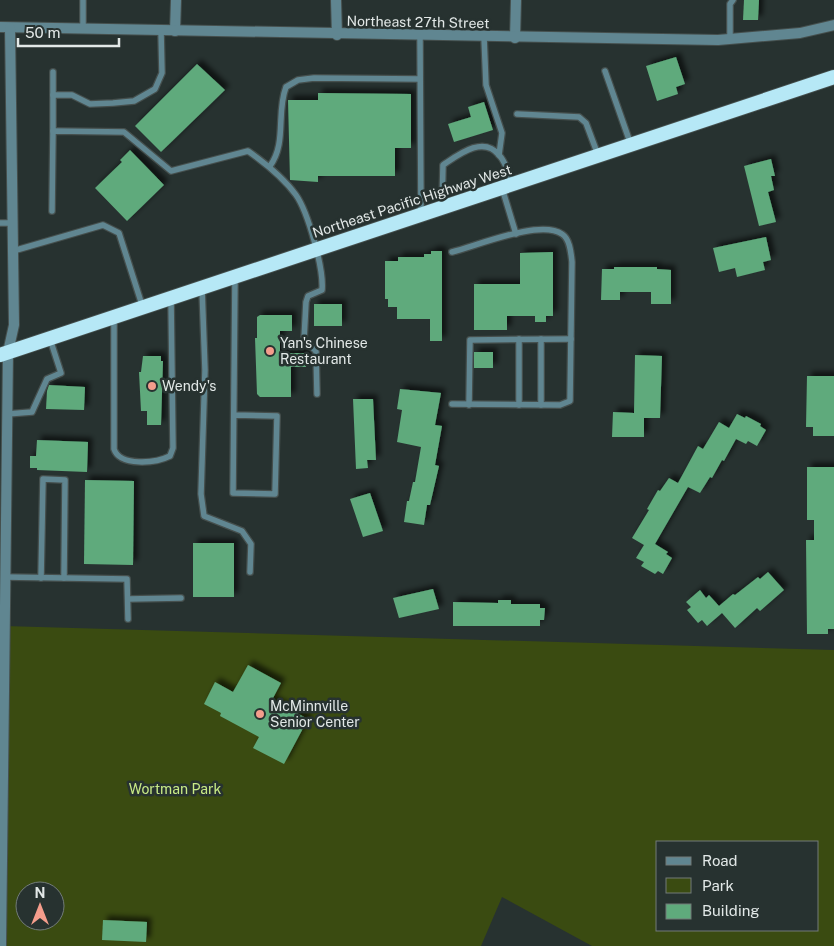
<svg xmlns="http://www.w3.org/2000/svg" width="834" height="946" viewBox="0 0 834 946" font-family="'Public Sans',sans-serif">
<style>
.green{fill:#3a4b11;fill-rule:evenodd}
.building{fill:#5faa7c;filter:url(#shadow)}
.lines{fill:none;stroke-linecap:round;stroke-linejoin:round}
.service-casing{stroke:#454f4d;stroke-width:8}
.minor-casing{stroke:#454f4d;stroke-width:12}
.tertiary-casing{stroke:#454f4d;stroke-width:12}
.trunk-casing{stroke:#454f4d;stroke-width:16}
.service{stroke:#608691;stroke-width:5.5}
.minor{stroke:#608691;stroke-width:10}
.tertiary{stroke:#608691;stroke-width:10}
.trunk{stroke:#b6e8f6;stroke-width:14}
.poi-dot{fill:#f49d8c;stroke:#273230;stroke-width:2}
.labels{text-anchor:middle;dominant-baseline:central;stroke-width:5;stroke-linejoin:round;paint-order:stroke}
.street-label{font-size:14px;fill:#e2e8e7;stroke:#273230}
.poi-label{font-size:14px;fill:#e2e8e7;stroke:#273230;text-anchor:start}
.park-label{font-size:14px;fill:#c8ea86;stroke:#273230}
</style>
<defs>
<filter id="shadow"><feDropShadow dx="4.5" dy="-4.5" stdDeviation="2.5" flood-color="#0009"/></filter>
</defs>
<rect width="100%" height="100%" fill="#273230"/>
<path class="green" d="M4,626L834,650V946H592L502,897L481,946H0ZM658,842H818V930H658ZM25,891H55V921H25Z"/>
<g class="building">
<path d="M744,0H759L758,20H743Z"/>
<path d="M676,57L685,84L676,87L678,94L657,101L646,66Z"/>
<path d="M197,64L225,90L161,152L135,126Z"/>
<path d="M318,93L411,94V148H395V176H318V182L290,180L288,100H318Z"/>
<path d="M484,102L493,130L454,142L448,124L471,117L468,107Z"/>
<path d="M130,150L164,185L127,221L95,188L122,162L120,160Z"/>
<path d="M771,159L775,176H771L774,190L768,192L776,222L759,226L744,166Z"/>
<path d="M766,237L771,260L763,262L765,270L737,277L735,268L719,272L713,248Z"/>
<path d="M431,251H442V341H430V319H397V307H388V299H385V261H398V257H424V254H431Z"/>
<path d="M553,252V316H546V322H535V316H507V330H474V284H520V253Z"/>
<path d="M614,267H657V269L671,270V304H651V292H620V300H601L602,269H614Z"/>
<rect x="314" y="304" width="28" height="22"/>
<path d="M260,315H292V331H280V353H306V367H291V397H260L257,394L255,338H257V317Z"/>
<rect x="474" y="352" width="19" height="16"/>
<path d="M635,355L662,356L660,418H644V437H612L613,412L634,413Z"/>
<path d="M143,356H161V361H163L161,425H147V411H141L139,372H141Z"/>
<path d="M807,376H834V436H813V427H806Z"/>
<path d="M49,385L85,387L84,410L46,409L47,391Z"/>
<path d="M400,389L441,393L435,425L442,426L435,465L439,466L430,505H427L424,525L404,522L407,501H409L413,482H415L421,447L397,442L402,410L397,409Z"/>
<path d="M353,399H373L376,460H367L368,468L356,469Z"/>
<path d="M737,414L745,418L746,416L761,424L760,426L766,430L757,446L748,441L746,444L736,439L724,461L722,460L712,478L710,477L700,493L688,487L655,544L668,552L666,554L672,558L663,574L658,571L655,574L641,566L644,562L636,558L644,545L632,538L649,510L647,509L658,490L660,491L669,478L678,483L698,446L703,449L719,422L729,428Z"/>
<path d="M37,440L88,442L87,472L37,470V468H30V456H36Z"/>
<path d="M807,467H834V629H828V634H807L806,540H814V520H807Z"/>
<path d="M85,480L134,481L133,565L84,564Z"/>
<path d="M370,493L383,531L363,537L350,499Z"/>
<rect x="193" y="543" width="41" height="54"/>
<path d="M768,572L784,590L760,611L757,608L735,628L722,613L707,626L702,620L698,623L687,610L691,607L686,602L700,590L706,598L709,595L719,606L733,594L735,595L758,577L760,579Z"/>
<path d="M433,589L439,609L399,618L393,598Z"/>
<path d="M498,600H511V604H540V608H545L544,620H540V626H453V602L498,603Z"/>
<path d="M248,665L281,683L272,700L308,719L284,764L253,748L259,737L220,716L221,713L204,704L215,682L233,692Z"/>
<path d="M103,920L147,922L146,942L102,940Z"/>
</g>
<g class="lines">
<g class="service-casing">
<g id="service">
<path d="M83,29V0"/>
<path d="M420,36L421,214"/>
<path d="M484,37L486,85L502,133L499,155"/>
<path d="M730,39V4L733,0"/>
<path d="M605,71L631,145"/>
<path d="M53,72V131"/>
<path d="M53,95H72L90,104L113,103L134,101L155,89L162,73L161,31"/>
<path d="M517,114L579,117L586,123L598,155"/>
<path d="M270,166C287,143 276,113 286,87L298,80L314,78L420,79"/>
<path d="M502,188L516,234"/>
<path d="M442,208L443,165C458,155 483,135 499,155C506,162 509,175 513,184"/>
<path d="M52,211L53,131L124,132L171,171L248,151C265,163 283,177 296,195C308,212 324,269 322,290L308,296L306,302L304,340L316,351L317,394"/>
<path d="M0,223H12"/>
<path d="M13,251L103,225L119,233L143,308"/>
<path d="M202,288L205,370L201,494L204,516L242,531L251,544L250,572"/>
<path d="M114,317V449C120,467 156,463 170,456L173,448L171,298"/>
<path d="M519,339V405"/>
<path d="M541,339V405"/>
<path d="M452,404L560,405L570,401L572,262C571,253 570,239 562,234C540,219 477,246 452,252"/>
<path d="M469,405L470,340L571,339"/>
<path d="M7,414L32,412L47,379L61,373L50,339"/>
<path d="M234,415L277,416L275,494L233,493L235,277"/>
<path d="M5,577L127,579L128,619"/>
<path d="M41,578L43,479L65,480L64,578"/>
<path d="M128,599L181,598"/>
</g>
</g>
<g class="minor-casing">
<g id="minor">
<path d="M336,0L337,35"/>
<path d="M175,31L176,0"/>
<path d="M515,38L516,0"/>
</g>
</g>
<g class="tertiary-casing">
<g id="tertiary">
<path d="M0,27L718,40L800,33L834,25"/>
<path d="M1,946L8,352L14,325L10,28"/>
</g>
</g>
<g class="trunk-casing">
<path id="trunk" d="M0,355L834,77"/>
</g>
<use href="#service" class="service"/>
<use href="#minor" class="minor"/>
<use href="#tertiary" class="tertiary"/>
<use href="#trunk" class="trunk"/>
</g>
<g class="poi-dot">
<circle cx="270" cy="351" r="5"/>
<circle cx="152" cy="386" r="5"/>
<circle cx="260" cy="714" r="5"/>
</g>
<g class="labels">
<g class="street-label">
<text transform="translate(418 22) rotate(1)">Northeast 27th Street</text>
<text transform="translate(412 201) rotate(-18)">Northeast Pacific Highway West</text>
</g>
<g class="poi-label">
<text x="280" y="343">Yan's Chinese<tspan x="280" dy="16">Restaurant</tspan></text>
<text x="162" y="386">Wendy's</text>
<text x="270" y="706">McMinnville<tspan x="270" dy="16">Senior Center</tspan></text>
</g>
<g class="park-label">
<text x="175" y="789">Wortman Park</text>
</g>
</g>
<rect x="656" y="841" width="162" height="90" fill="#273230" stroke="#727b79"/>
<rect x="666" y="857" width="25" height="8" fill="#608691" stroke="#727b79"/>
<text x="702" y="866" font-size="15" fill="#e2e8e7">Road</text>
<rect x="666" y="878" width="25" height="15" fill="#3a4b11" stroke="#727b79"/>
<text x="702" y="891" font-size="15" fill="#e2e8e7">Park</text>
<rect x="666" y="904" width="25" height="15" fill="#5faa7c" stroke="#727b79"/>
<text x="702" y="916" font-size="15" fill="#e2e8e7">Building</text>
<g transform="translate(40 906)"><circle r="24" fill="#273230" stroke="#727b79"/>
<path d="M0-4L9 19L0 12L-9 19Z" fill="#f49d8c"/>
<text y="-8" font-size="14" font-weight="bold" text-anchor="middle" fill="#e2e8e7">N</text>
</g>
<path d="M18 38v8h101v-8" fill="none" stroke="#e2e8e7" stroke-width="2.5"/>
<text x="25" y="38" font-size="15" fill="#e2e8e7" stroke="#273230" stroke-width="4" paint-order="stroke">50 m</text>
</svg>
